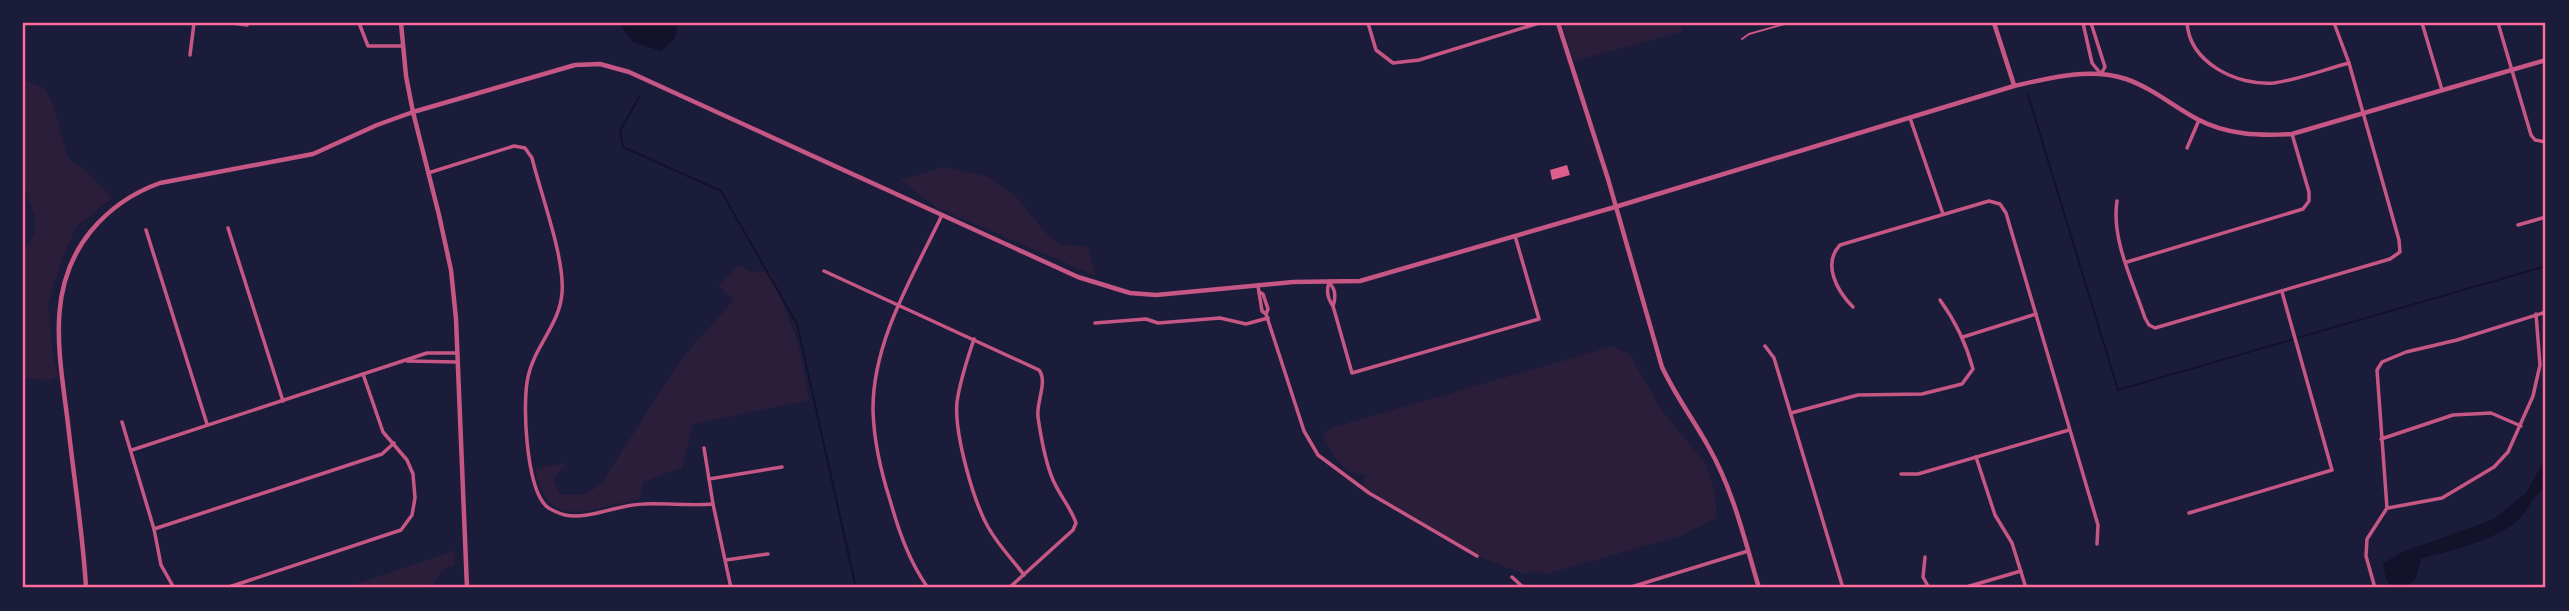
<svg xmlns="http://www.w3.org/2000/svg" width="2569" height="611" viewBox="0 0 2569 611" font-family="'Golos Text',sans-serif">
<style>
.green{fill:#2a1e3b}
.water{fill:#12122b}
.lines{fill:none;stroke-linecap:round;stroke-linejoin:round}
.stream{stroke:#12122b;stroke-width:2}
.building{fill:#dd5f8e}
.service{stroke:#c65784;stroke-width:2}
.minor{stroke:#c65784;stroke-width:3.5}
.tertiary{stroke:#c65784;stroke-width:4.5}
.neatline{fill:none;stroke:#ff6b9d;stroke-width:2.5}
</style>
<rect width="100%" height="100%" fill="#1b1b3a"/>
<g class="green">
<path d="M1562,23H1679L1684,31L1574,61Z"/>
<path d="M23,80L44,88L53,104L68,158L83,168L112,198L76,227L62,259L48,304L53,358L59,376L50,380L23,378V247L30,244L35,231V216L23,183Z"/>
<path d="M944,167L989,177L1016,197L1048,235L1061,245L1087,246L1096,276L938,208L900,180Z"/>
<path d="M738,265L750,271L771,272L798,343L809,400L693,424L682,467L643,482L639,500C591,506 548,536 535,468L567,463L553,479L560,494C579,496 589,496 602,482L682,358L733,301L719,286Z"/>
<path d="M1613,346L1630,355L1662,411L1705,463L1715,493L1717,518L1680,536L1546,574L1532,571L1524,574L1475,555L1363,491L1365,475C1341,474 1334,455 1323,436L1331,428Z"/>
<path d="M454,551L455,565L446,567L433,584L401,588H345Z"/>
</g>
<g class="water">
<path d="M619,23H678L675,38L661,51L633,42Z"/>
<path d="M2546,458V488C2533,494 2530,507 2521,517C2501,539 2449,552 2421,558L2416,578L2405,588H2391L2386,578L2383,564L2400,553L2492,520L2526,493Z"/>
</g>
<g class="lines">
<g class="stream">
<path d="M2028,95L2118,390L2546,266"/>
<path d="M639,97L620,131L623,147L721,191L797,324L856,588"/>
</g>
</g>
<path class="building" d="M1567,165L1570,175L1552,180L1550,170Z"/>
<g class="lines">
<path class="service" d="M1742,39L1749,34L1788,23"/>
<g class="minor">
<path d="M233,23L247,25"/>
<path d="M359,23L368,46H403"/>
<path d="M1368,23L1376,50L1393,63L1419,60L1539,23"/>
<path d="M2083,23L2092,63L2101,74L2105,67L2091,23"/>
<path d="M2187,23C2190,63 2237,86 2274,83C2297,80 2326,69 2349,63"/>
<path d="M2422,23L2442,90"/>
<path d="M2498,23L2531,135L2535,140L2546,142"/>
<path d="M190,55L194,23"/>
<path d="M1910,118L1943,214"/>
<path d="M2187,148L2199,120"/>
<path d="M428,173L514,146L525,148L532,158C541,195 565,258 562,293C560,324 534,347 528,377C522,403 526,486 546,506C549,509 560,514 565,515C590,520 618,504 644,504C667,503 690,506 713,504"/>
<path d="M2117,201C2111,239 2133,282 2145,318L2149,325L2155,328L2390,259L2400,252L2399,240L2349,63L2334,23"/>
<path d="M2518,225L2546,217"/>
<path d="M228,228L283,401"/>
<path d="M146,230L207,424"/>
<path d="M2127,262L2303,209L2309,201V192L2292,134"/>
<path d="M824,271L1039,370C1048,382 1036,402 1038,417C1041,438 1045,461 1053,480C1060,496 1071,508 1076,523L1073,530L1009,588"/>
<path d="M1329,283C1326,291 1328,299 1333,306L1352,373L1539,319L1515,236"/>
<path d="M1329,283C1336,289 1336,297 1333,306"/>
<path d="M1258,286L1262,311L1266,314L1304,431L1318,455L1369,493L1477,556"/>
<path d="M1259,292L1263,294L1268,309L1266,314"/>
<path d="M1853,307C1837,291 1822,264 1840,245L1989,201L2000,204L2006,213L2098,525L2097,544"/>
<path d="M1095,323L1146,319L1158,323L1220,318L1246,324L1268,318"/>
<path d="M1963,337L2036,314"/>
<path d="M974,339C967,360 960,380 957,402C954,433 973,500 988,527C998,545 1012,559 1024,575"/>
<path d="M1765,346L1774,358L1843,588"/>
<path d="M407,361L457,362"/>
<path d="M1791,413L1858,395L1922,394L1962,384L1973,369C1966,343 1956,322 1940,300"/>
<path d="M122,422L154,529L161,565L174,588"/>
<path d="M2381,439L2453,415L2491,413L2521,426"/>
<path d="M704,448L713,504L731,588"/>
<path d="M132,450L427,353H457"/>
<path d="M1976,457L1995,515L2012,543L2026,588"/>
<path d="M1901,474H1918L2069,430"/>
<path d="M709,479L782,467"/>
<path d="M2388,508L2442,498L2494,467L2508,452L2533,396L2540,365L2536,314"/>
<path d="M2189,513L2332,470L2282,292"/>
<path d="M154,529L382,454L394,443"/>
<path d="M1925,557L1923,577L1929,588"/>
<path d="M726,560L768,554"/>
<path d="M1512,577L1524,588"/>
<path d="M226,588L401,530L412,515L415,498L413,474L407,460L383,432L363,374"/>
<path d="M928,588C909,561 899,532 890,500C881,472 874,441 873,411C872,342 913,276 942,215"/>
<path d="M1628,588L1748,551"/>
<path d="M1963,588L2021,571"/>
<path d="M2375,588L2366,556L2367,539L2387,508L2377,370L2382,362L2406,352L2457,340L2546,312"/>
</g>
<g class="tertiary">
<path d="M401,23L406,76L413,112L439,215L451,270L456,319L467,588"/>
<path d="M1558,23L1608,179L1662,367C1675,395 1693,419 1708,446C1733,489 1745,541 1759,588"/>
<path d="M1994,23L2014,85"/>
<path d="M86,588C83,534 74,479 68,424C60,357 44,288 91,231C110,208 132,193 160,183L313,154L377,125L413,112L575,65L600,64L629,72L1078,277L1130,293L1156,295L1293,282L1360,281L1615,207L2014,86C2050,78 2090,67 2126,79C2152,88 2173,106 2197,119C2227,135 2259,136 2292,134L2546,60"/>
</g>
</g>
<rect width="2569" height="611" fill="none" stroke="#1b1b3a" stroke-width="49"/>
<rect x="24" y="24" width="2520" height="562" class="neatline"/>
</svg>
